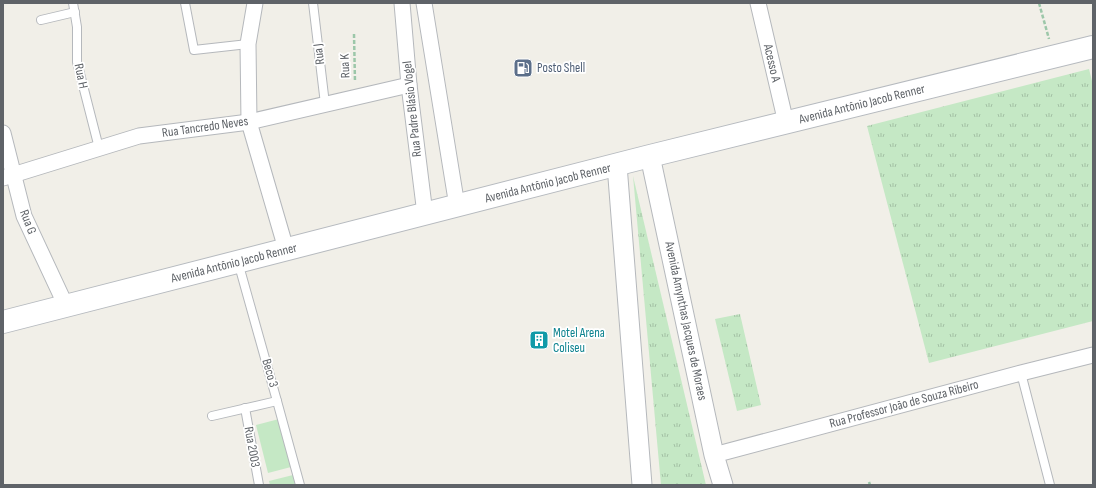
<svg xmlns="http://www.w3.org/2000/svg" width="1096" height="488" viewBox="0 0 1096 488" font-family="'Sofia Sans Condensed',sans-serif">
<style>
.grass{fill:url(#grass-tufts)}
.green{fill:#c5e8c5}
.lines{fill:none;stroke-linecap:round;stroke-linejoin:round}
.service-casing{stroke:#b5b8bc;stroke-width:10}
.minor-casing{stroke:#b5b8bc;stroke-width:17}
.tertiary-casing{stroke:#b5b8bc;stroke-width:21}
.secondary-casing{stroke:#b6babf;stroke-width:24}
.path{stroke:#9cc7a9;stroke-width:2.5;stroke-dasharray:4 2;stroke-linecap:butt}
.service{stroke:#fff;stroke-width:8}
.minor{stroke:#fff;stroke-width:15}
.tertiary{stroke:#fff;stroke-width:19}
.secondary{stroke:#fff;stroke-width:22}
.labels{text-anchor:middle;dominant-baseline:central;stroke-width:3.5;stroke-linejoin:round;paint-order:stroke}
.street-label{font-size:13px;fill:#5f6368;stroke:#fff}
.service-label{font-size:13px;fill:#4e5e75;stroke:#fff;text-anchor:start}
.culture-label{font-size:13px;fill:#0d838f;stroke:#fff;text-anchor:start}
</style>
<defs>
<pattern id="grass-tufts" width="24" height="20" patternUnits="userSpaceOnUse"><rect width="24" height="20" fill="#c5e8c5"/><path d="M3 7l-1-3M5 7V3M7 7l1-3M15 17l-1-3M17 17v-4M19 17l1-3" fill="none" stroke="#a3c0a4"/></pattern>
</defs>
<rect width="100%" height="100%" fill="#f1efe8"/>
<g class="grass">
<path d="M1089,69L1093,85V321L929,363L867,126Z"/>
<path d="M633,176L706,485H661Z"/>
<path d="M740,314L761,405L737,411L715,319Z"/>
</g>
<g class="green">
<path d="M279,419L291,467L268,473L256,425Z"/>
<path d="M293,475L295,485H270L269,481Z"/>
</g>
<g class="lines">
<g class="service-casing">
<g id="service">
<path d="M73,3L77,27V62L99,148"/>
<path d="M185,3L194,50L248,44"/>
<path d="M313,3L325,104"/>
<path d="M41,20L75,12"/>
<path d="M238,262L277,401L300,485"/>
<path d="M1021,373L1050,485"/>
<path d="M245,408L259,485"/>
<path d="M212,416L277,401"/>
</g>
</g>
<g class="minor-casing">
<g id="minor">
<path d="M255,3L248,44L249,122L286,249"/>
<path d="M402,3L409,85L425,214"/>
<path d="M424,3L457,206"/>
<path d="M758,3L786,123"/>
<path d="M3,133L24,216L66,306"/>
<path d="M3,178L139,136L249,122L409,85"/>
<path d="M714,455L1021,373L1093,355"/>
</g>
</g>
<g class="tertiary-casing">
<g id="tertiary">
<path d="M650,156L714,455L723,485"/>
<path d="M617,165L642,485"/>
</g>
</g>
<g class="secondary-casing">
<path id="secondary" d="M3,322L650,156L1093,47"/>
</g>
<g class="path">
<path d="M1039,3L1049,39"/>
<path d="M354,34L355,82"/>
<path d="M869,482L870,485"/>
</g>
<use href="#service" class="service"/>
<use href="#minor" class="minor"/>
<use href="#tertiary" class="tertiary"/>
<use href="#secondary" class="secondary"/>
</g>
<defs>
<g id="fuel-square" transform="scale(1)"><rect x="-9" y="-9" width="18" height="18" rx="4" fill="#5c6f8a" stroke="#fff"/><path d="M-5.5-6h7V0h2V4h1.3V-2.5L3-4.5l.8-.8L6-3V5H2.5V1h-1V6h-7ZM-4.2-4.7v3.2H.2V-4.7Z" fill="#fff"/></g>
<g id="building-square" transform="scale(1)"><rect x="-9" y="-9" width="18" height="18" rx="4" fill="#0f9aa8" stroke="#fff"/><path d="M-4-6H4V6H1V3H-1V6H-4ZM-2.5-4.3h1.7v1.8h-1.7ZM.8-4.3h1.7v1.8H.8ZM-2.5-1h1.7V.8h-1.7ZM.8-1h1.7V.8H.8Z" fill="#fff"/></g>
</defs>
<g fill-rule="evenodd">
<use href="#fuel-square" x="523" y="68"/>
<use href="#building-square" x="539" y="340"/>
</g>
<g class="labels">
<g class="street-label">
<text transform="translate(319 54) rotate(-97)">Rua J</text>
<text transform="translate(772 63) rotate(77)">Acesso A</text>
<text transform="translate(345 66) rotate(-92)">Rua K</text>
<text transform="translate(81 76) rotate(78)">Rua H</text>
<text transform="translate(862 104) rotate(-14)">Avenida Antônio Jacob Renner</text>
<text transform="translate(412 109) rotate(-96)">Rua Padre Blásio Vogel</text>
<text transform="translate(205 127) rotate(-8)">Rua Tancredo Neves</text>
<text transform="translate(548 183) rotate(-14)">Avenida Antônio Jacob Renner</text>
<text transform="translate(28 222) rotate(69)">Rua G</text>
<text transform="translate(234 263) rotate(-14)">Avenida Antônio Jacob Renner</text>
<text transform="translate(686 321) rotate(78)">Avenida Amynthas Jacques de Moraes</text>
<text transform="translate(270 373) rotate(74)">Beco 3</text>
<text transform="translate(904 404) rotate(-15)">Rua Professor João de Souza Ribeiro</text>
<text transform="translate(252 447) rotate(80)">Rua 2003</text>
</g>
<g class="service-label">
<text x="537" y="68">Posto Shell</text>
</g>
<g class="culture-label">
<text x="553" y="333">Motel Arena<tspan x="553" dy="15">Coliseu</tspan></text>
</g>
</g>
<rect width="1096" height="488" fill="none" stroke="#5f6368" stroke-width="8"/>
</svg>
